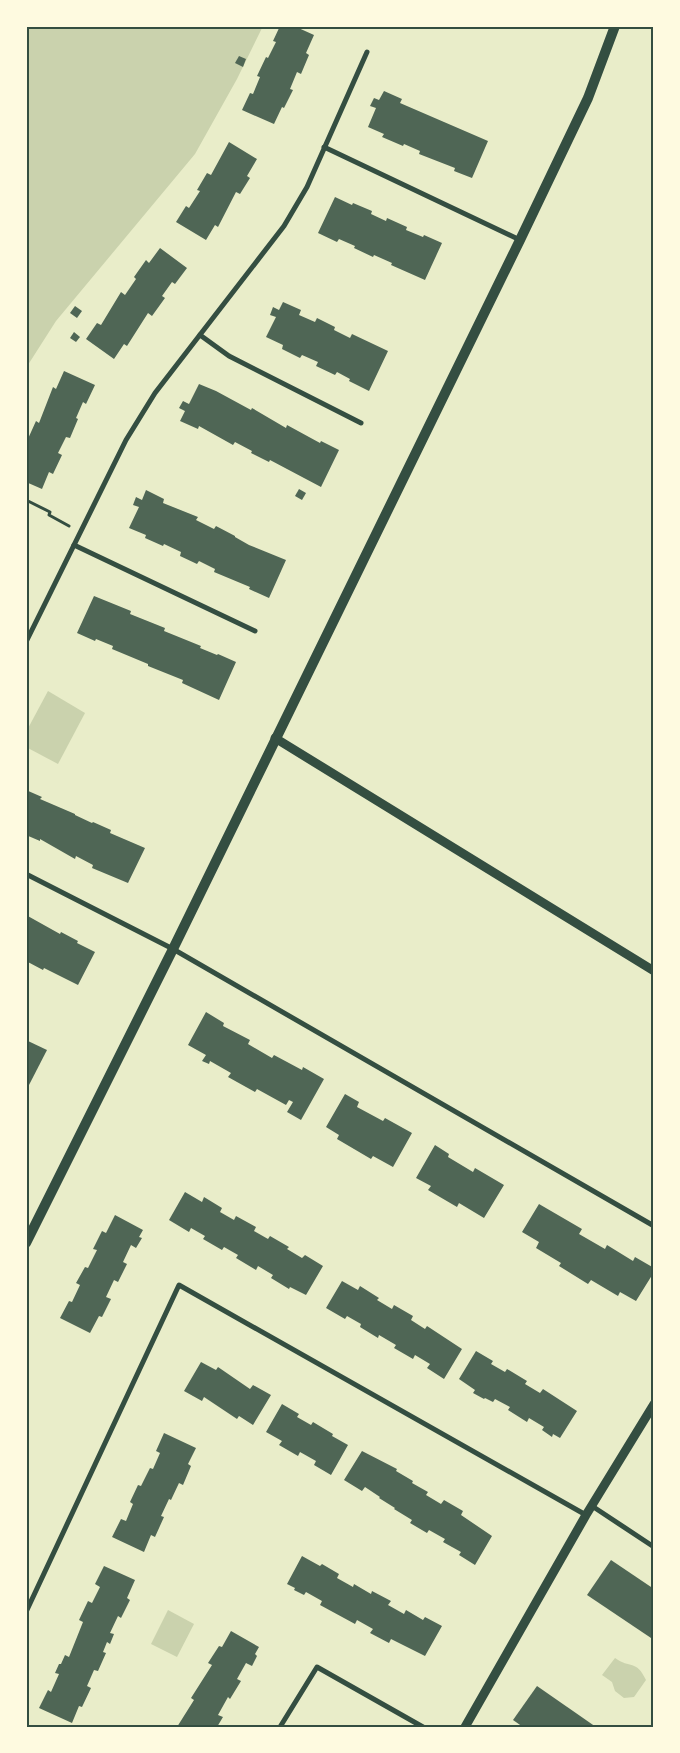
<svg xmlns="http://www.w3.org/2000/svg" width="680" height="1753" viewBox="0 0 680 1753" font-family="Manrope,sans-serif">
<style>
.green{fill:#cad2ad}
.building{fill:#4f6655}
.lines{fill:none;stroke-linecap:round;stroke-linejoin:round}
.path{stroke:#344e41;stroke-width:3}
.minor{stroke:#344e41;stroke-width:5}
.tertiary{stroke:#344e41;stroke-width:9}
.secondary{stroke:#344e41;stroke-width:10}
.neatline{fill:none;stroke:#344e41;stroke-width:2}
</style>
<rect width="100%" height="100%" fill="#e9edc9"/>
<g class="green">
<path d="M26,26H263L237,79L195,154L56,321L26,368Z"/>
<path d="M48,691L85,713L58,764L26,747V732Z"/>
<path d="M168,1610L194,1624L177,1657L151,1644Z"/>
<path d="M615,1658C630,1669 636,1659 646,1680L634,1697L624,1698L615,1691L612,1682L602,1675Z"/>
</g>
<g class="building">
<path d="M280,26H294L314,35L306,53L309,55L301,74L297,72L290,89L293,90L284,108L282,107L274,124L242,110L250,93L253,94L260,77L257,76L266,57L268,58L276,42L273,41Z"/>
<path d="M239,56L246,59L243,67L235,63Z"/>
<path d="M384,91L402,99L400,103L488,141L472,178L454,171L455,168L419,154L420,151L404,144L403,146L382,137L384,134L368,127L376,108L370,106L374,98L379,100Z"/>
<path d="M229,142L257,159L247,176L250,178L240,194L236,192L218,227L215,225L206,240L176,222L186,206L189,208L200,191L197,190L207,173L211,175Z"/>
<path d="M335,197L352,205L353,203L372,211L371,214L386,221L387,218L407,227L406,230L423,237L424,235L442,243L425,280L391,265L392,263L374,255L373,257L354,248L355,246L339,239L337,242L318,233Z"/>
<path d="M160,248L187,268L175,284L172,282L162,296L165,298L152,316L148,313L127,346L124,344L114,359L86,339L97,323L101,325L121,292L125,295L136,279L134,277L146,260L149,263Z"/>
<path d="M283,302L301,310L299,315L315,322L317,318L335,327L334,330L350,338L352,334L388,351L369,391L349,381L350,379L337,372L335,375L316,366L318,362L302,355L300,358L282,349L283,345L266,337L276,317L270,315L273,307L279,310Z"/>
<path d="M75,306L82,311L77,318L70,313Z"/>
<path d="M74,332L80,337L76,342L70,338Z"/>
<path d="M64,371L95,385L86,404L83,402L76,418L78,419L70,438L66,437L58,453L62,455L53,474L49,472L42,489L26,482V446L28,442L27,441L36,421L39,423L53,387L56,389Z"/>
<path d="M199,384L216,391L251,410L252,408L286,428L287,425L320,443L321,441L339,450L321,487L270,460L269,462L251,453L252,451L235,442L233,445L199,426L198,429L180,421L185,411L179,408L183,401L189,404Z"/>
<path d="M299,489L306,493L302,500L295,496Z"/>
<path d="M146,490L164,499L163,503L198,517L196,520L214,529L216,526L235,536V537L249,545L286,560L269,598L249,589L250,587L214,572L215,569L199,561L197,564L180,556L181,552L164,544L163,546L145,538L146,535L129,528L139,507L133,505L136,497L142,500Z"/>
<path d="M94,596L131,611L130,614L165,628L164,631L201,646L200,648L217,655L218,654L236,662L219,700L182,683L183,680L148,666V664L112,649L113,646L96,639L95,641L77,633Z"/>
<path d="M26,790L42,797L40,799L75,814V815L92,823L93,822L111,830L110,833L145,848L128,883L92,868L93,865L76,856L75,859L40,839V841L26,835Z"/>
<path d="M26,915L60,934L61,932L78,941L77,943L95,952L78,985L44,968L43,970L26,961Z"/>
<path d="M206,1012L224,1023L223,1026L250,1040L248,1044L272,1058L274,1055L302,1070L303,1067L324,1079L301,1120L287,1112L293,1102L289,1100L286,1105L257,1089L255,1092L228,1077L231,1073L210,1061L209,1064L202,1061L206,1055L188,1045Z"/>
<path d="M28,1041L47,1050L29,1085L26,1083V1042Z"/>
<path d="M345,1094L359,1102L357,1107L383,1121L385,1118L412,1133L393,1167L373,1156L371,1159L337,1139L339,1135L326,1127Z"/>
<path d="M435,1145L449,1154L448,1157L473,1172L475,1168L504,1185L484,1218L459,1203L457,1207L428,1190L431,1186L416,1178Z"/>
<path d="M185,1192L202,1202L204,1197L222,1208L220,1212L234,1220L236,1216L256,1227L254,1231L268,1239L270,1236L289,1247L287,1249L302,1258L305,1255L323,1266L306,1295L290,1287L289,1289L271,1278L273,1275L258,1266L256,1270L236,1258L238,1255L224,1247L222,1250L203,1239L205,1236L191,1228L189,1232L169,1220Z"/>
<path d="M539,1204L582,1229L579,1234L605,1249L607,1245L633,1261L635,1257L654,1268V1272L636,1301L620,1292L618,1296L591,1280L588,1284L559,1266L561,1263L536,1248L539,1242L522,1232Z"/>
<path d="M115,1215L143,1230L139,1237L142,1238L136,1248L131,1245L123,1262L127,1264L118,1282L114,1280L106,1297L111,1299L102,1317L99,1316L90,1333L60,1318L69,1301L72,1302L80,1285L76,1283L85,1267L88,1268L97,1250L93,1249L102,1231L106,1233Z"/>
<path d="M342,1281L358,1290L360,1286L379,1298L377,1300L392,1309L394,1305L413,1316L411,1320L425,1329L427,1326L462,1349L444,1379L427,1368L430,1364L415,1355L413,1359L394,1348L396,1345L379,1335L378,1338L360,1327L361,1324L347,1316L345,1319L326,1308Z"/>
<path d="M476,1351L493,1361L491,1364L505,1372L507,1369L527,1381L525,1384L540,1393L543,1389L577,1411L560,1438L553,1434L552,1437L542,1430L544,1427L529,1418L527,1422L508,1410L510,1407L495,1399L493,1402L485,1398L484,1399L473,1393L475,1390L459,1379Z"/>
<path d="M201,1362L216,1370L218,1367L250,1389L253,1385L271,1395L253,1425L239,1416L237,1419L204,1397L202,1401L184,1391Z"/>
<path d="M282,1404L299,1414L297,1417L311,1425L313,1422L333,1434L332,1436L348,1445L331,1475L314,1465L316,1461L300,1452L298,1456L279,1445L282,1441L266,1432Z"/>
<path d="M164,1433L196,1448L188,1464L191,1466L183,1485L179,1483L171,1500L169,1499L161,1516L164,1517L155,1537L151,1535L144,1552L112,1537L121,1519L126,1521L133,1504L130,1502L138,1485L141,1486L150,1468L153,1469L160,1453L156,1451Z"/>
<path d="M362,1451L397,1469L396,1471L413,1481L412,1483L428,1492L426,1495L441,1504L444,1500L463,1511L461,1515L492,1536L475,1565L459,1555L461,1552L443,1542L445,1539L429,1530L427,1533L410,1523L412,1520L394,1509L395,1508L379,1498L380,1497L365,1487L362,1491L344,1480Z"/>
<path d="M302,1556L320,1566L322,1564L339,1574L337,1578L353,1587L354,1584L371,1594L372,1591L391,1601L388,1605L404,1614L406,1610L423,1620L425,1617L442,1626L425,1656L391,1639L389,1643L370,1633L373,1629L357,1620L355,1624L320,1605L322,1601L306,1592L304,1595L294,1590L295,1588L287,1584Z"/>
<path d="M611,1560L654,1589V1640L587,1595Z"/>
<path d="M104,1566L135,1580L127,1598L130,1600L121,1618L118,1616L110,1633L114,1634L110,1644L107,1642L103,1652L106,1653L98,1671L94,1670L87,1686L91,1688L82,1707L79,1706L72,1723L39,1708L48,1690L51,1692L59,1674L55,1673L59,1664H61L65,1655L69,1657L83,1622L79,1620L88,1601L92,1603L100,1587L95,1584Z"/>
<path d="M231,1631L259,1647L255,1654L257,1656L252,1666L246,1663L237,1679L241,1681L230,1699L228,1697L218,1715L223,1717L217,1727H177L194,1700L191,1698L212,1665L208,1663L219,1646L222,1647Z"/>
<path d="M537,1686L596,1727H523L513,1720Z"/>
</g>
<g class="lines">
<path class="path" d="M26,500L50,512L49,515L69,526"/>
<g class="minor">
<path d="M324,147L520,240"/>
<path d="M200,335L229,356L361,423"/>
<path d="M74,545L255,631"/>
<path d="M26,642L126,440L155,393L284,226L307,187L367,52"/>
<path d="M26,874L173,949L654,1226"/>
<path d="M592,1506L654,1547"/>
<path d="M26,1612L179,1285L586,1515"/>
<path d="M280,1727L317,1667L423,1727"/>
</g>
<g class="tertiary">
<path d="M275,738L654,971"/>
<path d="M465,1727L586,1515L654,1404"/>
</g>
<path class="secondary" d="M26,1243L173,949L520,240L588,98L615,26"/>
</g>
<rect width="680" height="1753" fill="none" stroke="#fefae0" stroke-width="55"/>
<rect x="28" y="28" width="624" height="1698" class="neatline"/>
</svg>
